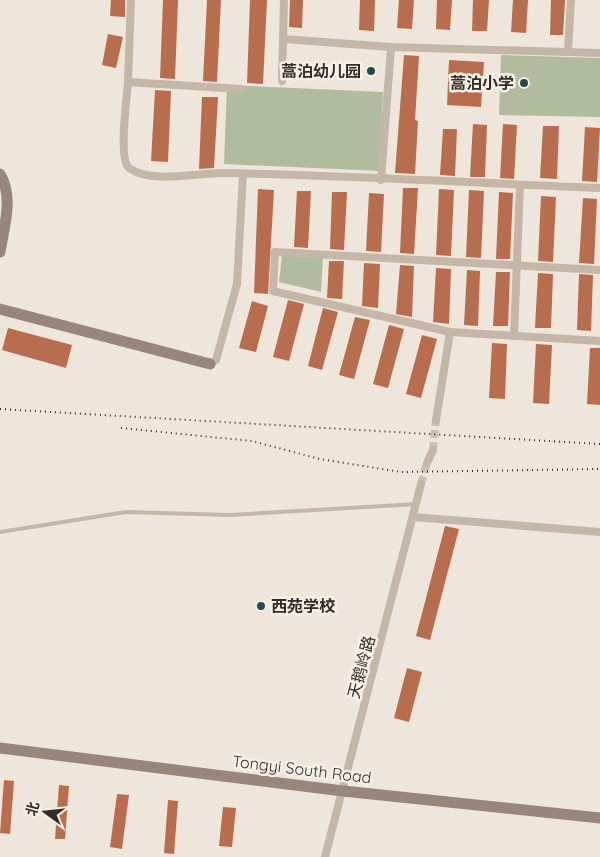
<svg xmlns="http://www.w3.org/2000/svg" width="600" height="857" viewBox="0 0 600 857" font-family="Quicksand,'Noto Sans SC',sans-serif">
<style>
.green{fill:#b0bc9d}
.building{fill:#b86d4f}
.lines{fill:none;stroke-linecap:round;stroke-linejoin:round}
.street-tunnel{stroke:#c9c1b7;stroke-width:8;stroke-dasharray:8 4;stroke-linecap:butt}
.lane{stroke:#c5b7a8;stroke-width:4}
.street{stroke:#c5b7a8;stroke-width:8}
.secondary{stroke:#98867a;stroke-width:11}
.rail{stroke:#332c27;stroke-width:2;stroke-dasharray:1 4;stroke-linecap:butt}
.poi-dot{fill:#224b50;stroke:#f7f0e6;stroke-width:2}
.labels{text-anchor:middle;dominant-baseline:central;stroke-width:5;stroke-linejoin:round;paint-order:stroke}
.poi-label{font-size:16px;font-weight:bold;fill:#332c27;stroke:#f7f0e6;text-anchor:end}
.street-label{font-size:16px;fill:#332c27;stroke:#f7f0e6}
</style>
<rect width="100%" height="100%" fill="#eee6db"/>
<g class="green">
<path d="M501,55L600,58V117L499,115Z"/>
<path d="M227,85L383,92L379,171L224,164Z"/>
<path d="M282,255L323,257L321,292L279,282Z"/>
</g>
<g class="building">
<path d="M111,0H125V17L110,16Z"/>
<path d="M163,0H178L175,79L160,78Z"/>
<path d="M207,0H221L217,82L203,81Z"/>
<path d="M250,0H267L263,84L247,83Z"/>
<path d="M290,0H303L302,28L289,27Z"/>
<path d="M360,0H375L374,31L359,30Z"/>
<path d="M399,0H414L412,29L397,28Z"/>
<path d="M437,0H452L450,30L436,29Z"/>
<path d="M473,0H489L487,31H472Z"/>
<path d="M513,0H528L526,33L511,32Z"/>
<path d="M551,0H565L563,35H550Z"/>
<path d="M108,34L123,37L116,68L102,65Z"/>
<path d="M404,55L419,56L415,120L418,121L415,174L395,173Z"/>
<path d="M449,60L484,62L481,107L447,105Z"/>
<path d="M155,90L171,91L168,162L151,161Z"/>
<path d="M202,97H218L214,168L199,169Z"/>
<path d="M473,124L487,125L485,177H470Z"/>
<path d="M503,124L517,125L514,179L500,178Z"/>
<path d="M543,126H559L557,179L540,178Z"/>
<path d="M585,127L600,128L597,182L582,181Z"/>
<path d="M443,129H457L455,176L440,175Z"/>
<path d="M403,188H418L414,254L400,253Z"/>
<path d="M258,189L274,190L268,294L254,293Z"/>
<path d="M439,189L454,190L451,256L436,255Z"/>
<path d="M469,190L484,191L481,258L466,257Z"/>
<path d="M297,191H311L308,248L294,247Z"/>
<path d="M332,192H347L344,250L330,249Z"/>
<path d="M499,192L513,193L510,259H496Z"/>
<path d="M369,193L384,194L381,252L366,251Z"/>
<path d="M541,196L556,197L553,262L538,261Z"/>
<path d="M583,198L597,199L594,264L579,263Z"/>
<path d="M329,261H344L342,299L327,298Z"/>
<path d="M364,263L380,264L378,308L362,306Z"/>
<path d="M400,265L414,266L412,317L396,314Z"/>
<path d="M436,268L451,269L449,324L433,322Z"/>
<path d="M467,270L480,271L478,326L464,325Z"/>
<path d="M496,272H510L508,326H493Z"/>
<path d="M538,273L553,274L551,328H535Z"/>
<path d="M579,274L593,275L591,331L577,330Z"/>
<path d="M288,300L304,304L289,361L273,357Z"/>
<path d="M252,301L268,306L256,352L239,348Z"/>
<path d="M323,308L338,312L322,370L308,366Z"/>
<path d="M355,317L370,320L354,379L339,375Z"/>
<path d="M389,325L404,329L388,388L373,384Z"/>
<path d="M8,328L72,345L66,368L2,350Z"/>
<path d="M422,335L437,339L421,398L406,394Z"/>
<path d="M492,343L507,344L505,399L489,398Z"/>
<path d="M536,344L552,345L549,404L533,403Z"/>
<path d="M590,348H600V405L587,404Z"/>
<path d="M445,526L459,529L430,640L416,636Z"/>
<path d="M407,668L422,672L409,722L394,718Z"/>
<path d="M4,780L14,781L10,834L0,833Z"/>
<path d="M59,785L69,786L65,839H55Z"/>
<path d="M117,794L129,795L122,849L110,847Z"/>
<path d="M168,800L178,801L174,854L164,853Z"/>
<path d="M223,807L236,808L232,847L219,846Z"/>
</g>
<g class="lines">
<g class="street-tunnel">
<path d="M433,450L436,420"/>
<path d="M421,484L427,463"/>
</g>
<path class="lane" d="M0,532L126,512L230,515L417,504"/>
<g class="street">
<path d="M131,0L128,82L241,89"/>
<path d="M283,39L391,47L600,53"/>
<path d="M568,51L571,0"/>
<path d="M282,81L284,0"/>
<path d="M128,82C127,97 118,159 129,168C151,184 195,173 222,173C348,175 474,183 600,188"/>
<path d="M381,180L391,47"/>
<path d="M600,270L275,252L273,291L450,332L600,341"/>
<path d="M514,336L520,185"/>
<path d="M210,364L216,360L237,284L243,174"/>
<path d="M436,420L450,332"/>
<path d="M427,463L433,450"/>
<path d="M413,517L600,532"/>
<path d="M325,857L421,484"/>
</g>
<g class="secondary">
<path d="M0,174C14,197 4,227 0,252"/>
<path d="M0,309L210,364"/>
<path d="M0,748L343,791L600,818"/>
</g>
<g class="rail">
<path d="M0,409L600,444"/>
<path d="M121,428L252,441L320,459L401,472L600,469"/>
</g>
</g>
<g class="poi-dot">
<circle cx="371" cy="71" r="5"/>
<circle cx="524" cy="83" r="5"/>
<circle cx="261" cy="606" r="5"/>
</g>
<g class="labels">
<g class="poi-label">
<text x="361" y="71">蒿泊幼儿园</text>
<text x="514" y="83">蒿泊小学</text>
<text x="271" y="606" text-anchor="start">西苑学校</text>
</g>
<g class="street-label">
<text transform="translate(361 667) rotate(-75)">天鹅岭路</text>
<text transform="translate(302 769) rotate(7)">Tongyi South Road</text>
</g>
</g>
<g transform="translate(45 812) rotate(285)" stroke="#f7f0e6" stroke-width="4" paint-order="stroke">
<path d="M0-4L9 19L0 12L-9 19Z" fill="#332c27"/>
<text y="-8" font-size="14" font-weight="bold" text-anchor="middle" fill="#332c27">北</text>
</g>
</svg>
